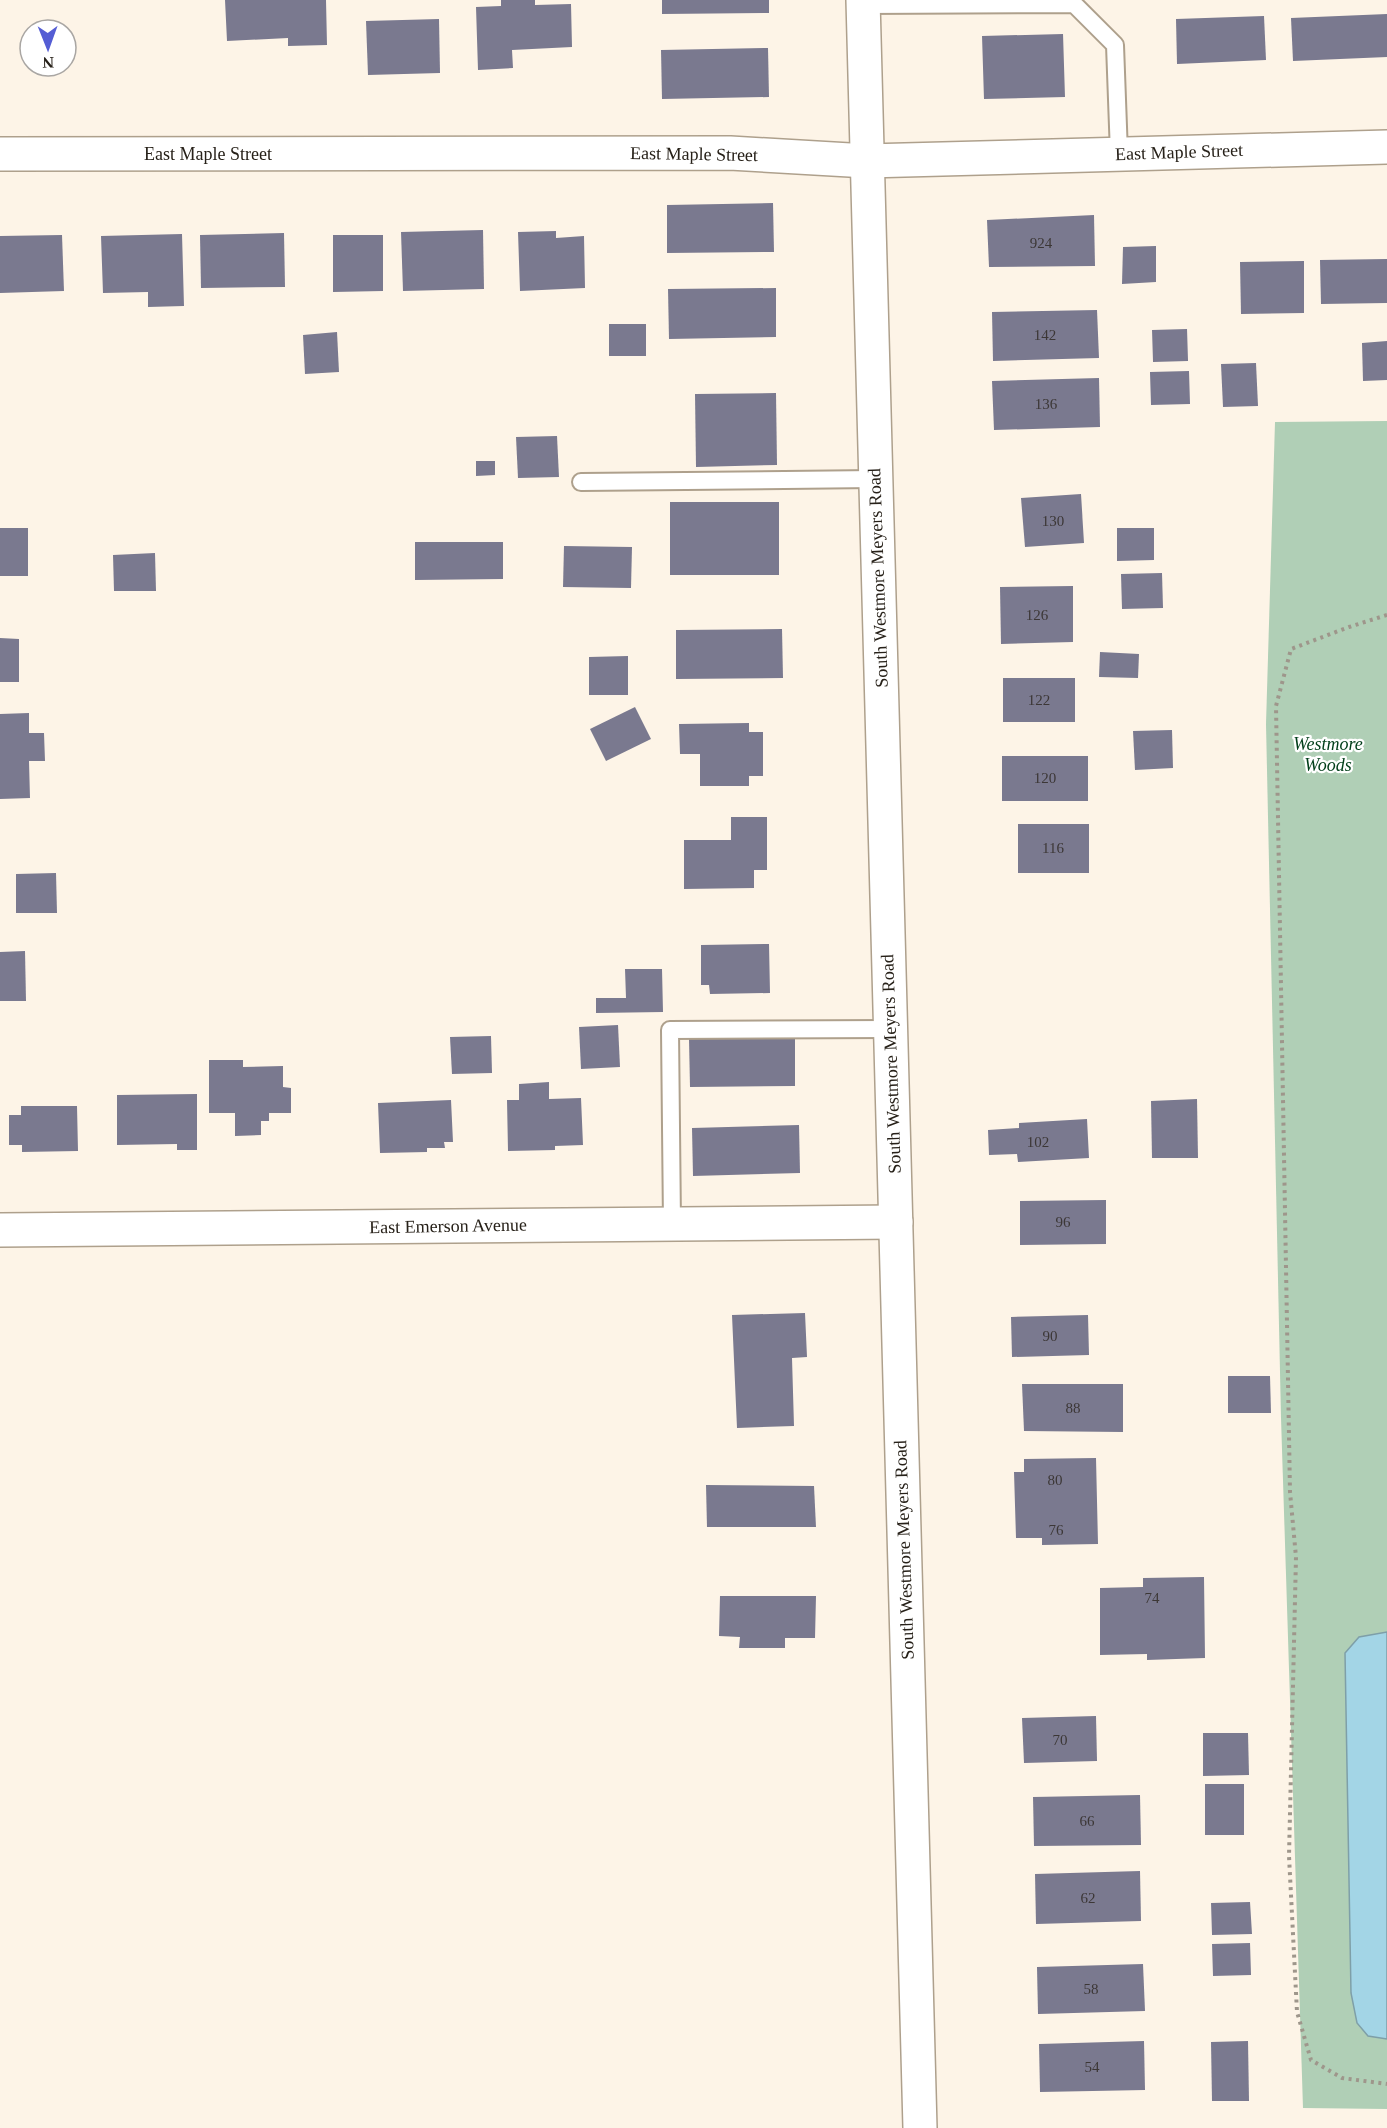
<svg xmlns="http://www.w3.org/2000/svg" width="1387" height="2128" viewBox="0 0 1387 2128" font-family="'Times New Roman',serif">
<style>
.green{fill:#b0cfb6}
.water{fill:#a3d5e6;stroke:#7e9fa8;stroke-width:1.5}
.building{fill:#7a798f}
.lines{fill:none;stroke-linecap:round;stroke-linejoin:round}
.service-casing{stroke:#aea08c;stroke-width:20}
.minor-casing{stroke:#aea08c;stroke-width:36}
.tertiary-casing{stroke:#aea08c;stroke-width:36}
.path{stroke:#9e968b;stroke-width:4;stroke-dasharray:3 4.5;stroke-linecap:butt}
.service{stroke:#fff;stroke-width:16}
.minor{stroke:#fff;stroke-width:33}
.tertiary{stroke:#fff;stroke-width:33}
.labels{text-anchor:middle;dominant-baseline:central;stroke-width:4.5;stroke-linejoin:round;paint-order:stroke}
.number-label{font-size:15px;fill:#3c3736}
.street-label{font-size:18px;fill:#272119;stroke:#fff}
.park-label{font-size:18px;font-style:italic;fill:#003e19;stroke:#fff}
</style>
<rect width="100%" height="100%" fill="#fdf4e7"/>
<path class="green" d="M1387,421V2109L1303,2108L1281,1418L1266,724L1275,422Z"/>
<path class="water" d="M1387,1632V2039L1368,2036L1357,2023L1351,1993L1345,1653L1359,1637Z"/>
<g class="building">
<path d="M225,0H326L327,45L288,46V38L227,41Z"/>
<path d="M501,0H535V5L571,4L572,47L512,50L513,68L478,70L476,7L501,6Z"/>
<path d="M662,0H769V13L662,14Z"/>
<path d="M1387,14V57L1293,61L1291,18Z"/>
<path d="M1264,16L1266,60L1177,64L1176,19Z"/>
<path d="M439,19L440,73L368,75L366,21Z"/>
<path d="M1063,34L1065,97L984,99L982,36Z"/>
<path d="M768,48L769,97L662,99L661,50Z"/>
<path d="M773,203L774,252L667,253V205Z"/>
<path d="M1094,215L1095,266L989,267L987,220Z"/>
<path d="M483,230L484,289L403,291L401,232Z"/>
<path d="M556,231V238L584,236L585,288L520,291L518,232Z"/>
<path d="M284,233L285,287L201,288L200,235Z"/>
<path d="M182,234L184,306L148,307V292L103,293L101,236Z"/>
<path d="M62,235L64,291L0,293V236Z"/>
<path d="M333,235H383V291L333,292Z"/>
<path d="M1156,246V282L1122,284L1123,247Z"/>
<path d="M1387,259V303L1321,304L1320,260Z"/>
<path d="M1304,261V313L1241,314L1240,262Z"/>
<path d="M776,288V337L669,339L668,289Z"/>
<path d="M1097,310L1099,358L993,361L992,312Z"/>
<rect x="609" y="324" width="37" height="32"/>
<path d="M1187,329L1188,361L1153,362L1152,330Z"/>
<path d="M337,332L339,372L305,374L303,335Z"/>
<path d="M1387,341V380L1363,381L1362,343Z"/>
<path d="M1256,363L1258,406L1223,407L1221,364Z"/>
<path d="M1189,371L1190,404L1151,405L1150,372Z"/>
<path d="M1099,378L1100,427L994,430L992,381Z"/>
<path d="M776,393L777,465L696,467L695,394Z"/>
<path d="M557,436L559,477L518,478L516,437Z"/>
<path d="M476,461H495V475L476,476Z"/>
<path d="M1081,494L1084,543L1025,547L1021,498Z"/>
<rect x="670" y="502" width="109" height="73"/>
<rect x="0" y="528" width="28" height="48"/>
<path d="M1117,528H1154V560L1117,561Z"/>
<path d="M415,542H503V579L415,580Z"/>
<path d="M564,546L632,547L631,588L563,587Z"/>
<path d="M155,553L156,591H114L113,555Z"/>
<path d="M1162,573L1163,608L1122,609L1121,574Z"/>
<path d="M1073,586V642L1001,644L1000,587Z"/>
<path d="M782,629L783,678L676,679V630Z"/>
<path d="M0,638L19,639V682H0Z"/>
<path d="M1100,652L1139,654L1138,678L1099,677Z"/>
<path d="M628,656V695H589V657Z"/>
<rect x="1003" y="678" width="72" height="44"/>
<path d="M635,707L651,739L606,761L590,729Z"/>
<path d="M29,713V733H44L45,761H29L30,798L0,799V714Z"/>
<path d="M749,723V732H763V776H749V786H700V754H680L679,724Z"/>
<path d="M1172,730L1173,768L1135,770L1133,731Z"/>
<rect x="1002" y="756" width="86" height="45"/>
<path d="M731,817H767V870H754V888L684,889V840H731Z"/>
<rect x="1018" y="824" width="71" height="49"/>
<path d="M56,873L57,913H16V874Z"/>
<path d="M769,944L770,993L710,994L709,985H701V945Z"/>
<path d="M25,951L26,1001H0V952Z"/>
<path d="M625,969H662L663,1012L596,1013V998H626Z"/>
<path d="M618,1025L620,1067L581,1069L579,1027Z"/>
<path d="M491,1036L492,1073L452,1074L450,1037Z"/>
<path d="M795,1038V1086L690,1087L689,1039Z"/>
<path d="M209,1060H243V1067L283,1066V1087L291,1088V1113H269V1121H261V1135L235,1136V1113H209Z"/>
<path d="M549,1082V1099L581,1098L583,1145L555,1146V1150L508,1151L507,1100H519V1084Z"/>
<path d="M197,1094V1150H177V1144L117,1145V1095Z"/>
<path d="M1197,1099L1198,1158H1152L1151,1101Z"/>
<path d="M451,1100L453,1142H444L445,1148H427V1152L380,1153L378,1103Z"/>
<path d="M21,1106H77L78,1151L22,1152V1145H9V1115H21Z"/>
<path d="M1087,1119L1089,1158L1018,1162L1017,1154L989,1155L988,1130L1019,1128V1123Z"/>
<path d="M799,1125L800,1173L693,1176L692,1128Z"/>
<path d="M1106,1200V1244L1020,1245V1201Z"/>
<path d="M805,1313L807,1357L792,1358L794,1426L737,1428L732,1315Z"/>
<path d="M1088,1315L1089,1355L1012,1357L1011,1317Z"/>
<path d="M1228,1376H1270L1271,1413H1228Z"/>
<path d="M1022,1384H1123V1432L1024,1431Z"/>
<path d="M1096,1458L1098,1544L1042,1545V1538H1016L1014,1472H1024V1459Z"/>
<path d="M706,1485L814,1486L816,1527H707Z"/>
<path d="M1204,1577L1205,1658L1147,1660V1654L1100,1655V1588L1143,1587V1578Z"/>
<path d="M720,1596H816L815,1638H785V1648H739L740,1637L719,1636Z"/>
<path d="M1096,1716L1097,1761L1024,1763L1022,1718Z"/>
<path d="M1203,1733H1248L1249,1775L1203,1776Z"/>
<rect x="1205" y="1784" width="39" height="51"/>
<path d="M1140,1795L1141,1845L1034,1846L1033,1797Z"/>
<path d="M1140,1871L1141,1921L1036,1924L1035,1874Z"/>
<path d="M1250,1902L1252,1934L1212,1935L1211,1903Z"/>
<path d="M1250,1943L1251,1975L1213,1976L1212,1944Z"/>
<path d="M1143,1964L1145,2011L1038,2014L1037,1967Z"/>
<path d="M1144,2041L1145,2090L1040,2092L1039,2044Z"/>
<path d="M1248,2041L1249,2101H1212L1211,2042Z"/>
</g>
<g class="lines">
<g class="service-casing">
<g id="service">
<path d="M863,5L1074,4L1115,45L1119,154"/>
<path d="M581,482L875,479"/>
<path d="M672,1224L670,1030L890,1029"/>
</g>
</g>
<g class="minor-casing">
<g id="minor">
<path d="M0,154L730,153L867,161L1387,147"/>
<path d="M0,1230L896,1222"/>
</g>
</g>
<g class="tertiary-casing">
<path id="tertiary" d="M863,0L920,2128"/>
</g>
<path class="path" d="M1387,615L1349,627L1291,649L1276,706L1290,1492L1296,1557L1289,1856L1297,2012L1311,2060L1342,2078L1387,2084"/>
<use href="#service" class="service"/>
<use href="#minor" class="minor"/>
<use href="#tertiary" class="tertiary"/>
</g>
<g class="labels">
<g class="number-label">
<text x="1041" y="243">924</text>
<text x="1045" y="335">142</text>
<text x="1046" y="404">136</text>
<text x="1053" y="521">130</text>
<text x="1037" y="615">126</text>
<text x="1039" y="700">122</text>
<text x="1045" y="778">120</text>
<text x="1053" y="848">116</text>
<text x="1038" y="1142">102</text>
<text x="1063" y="1222">96</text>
<text x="1050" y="1336">90</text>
<text x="1073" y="1408">88</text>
<text x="1055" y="1480">80</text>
<text x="1056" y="1530">76</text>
<text x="1152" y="1598">74</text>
<text x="1060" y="1740">70</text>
<text x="1087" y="1821">66</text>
<text x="1088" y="1898">62</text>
<text x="1091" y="1989">58</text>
<text x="1092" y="2067">54</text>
</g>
<g class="street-label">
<text transform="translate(1179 152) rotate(-2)">East Maple Street</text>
<text x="208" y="154">East Maple Street</text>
<text transform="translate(694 154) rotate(1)">East Maple Street</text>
<text transform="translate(878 578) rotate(-92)">South Westmore Meyers Road</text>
<text transform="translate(891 1064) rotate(-92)">South Westmore Meyers Road</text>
<text transform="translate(448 1226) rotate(-1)">East Emerson Avenue</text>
<text transform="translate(904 1550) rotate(-92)">South Westmore Meyers Road</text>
</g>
<g class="park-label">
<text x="1328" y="744">Westmore<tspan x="1328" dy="21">Woods</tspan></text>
</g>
</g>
<g transform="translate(48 48) rotate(179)"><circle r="28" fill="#ffffff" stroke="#a9a6a3" stroke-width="1.5"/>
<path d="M0-4.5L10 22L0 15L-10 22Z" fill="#545dd4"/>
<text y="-9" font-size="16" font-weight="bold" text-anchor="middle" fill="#272119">N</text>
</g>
</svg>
